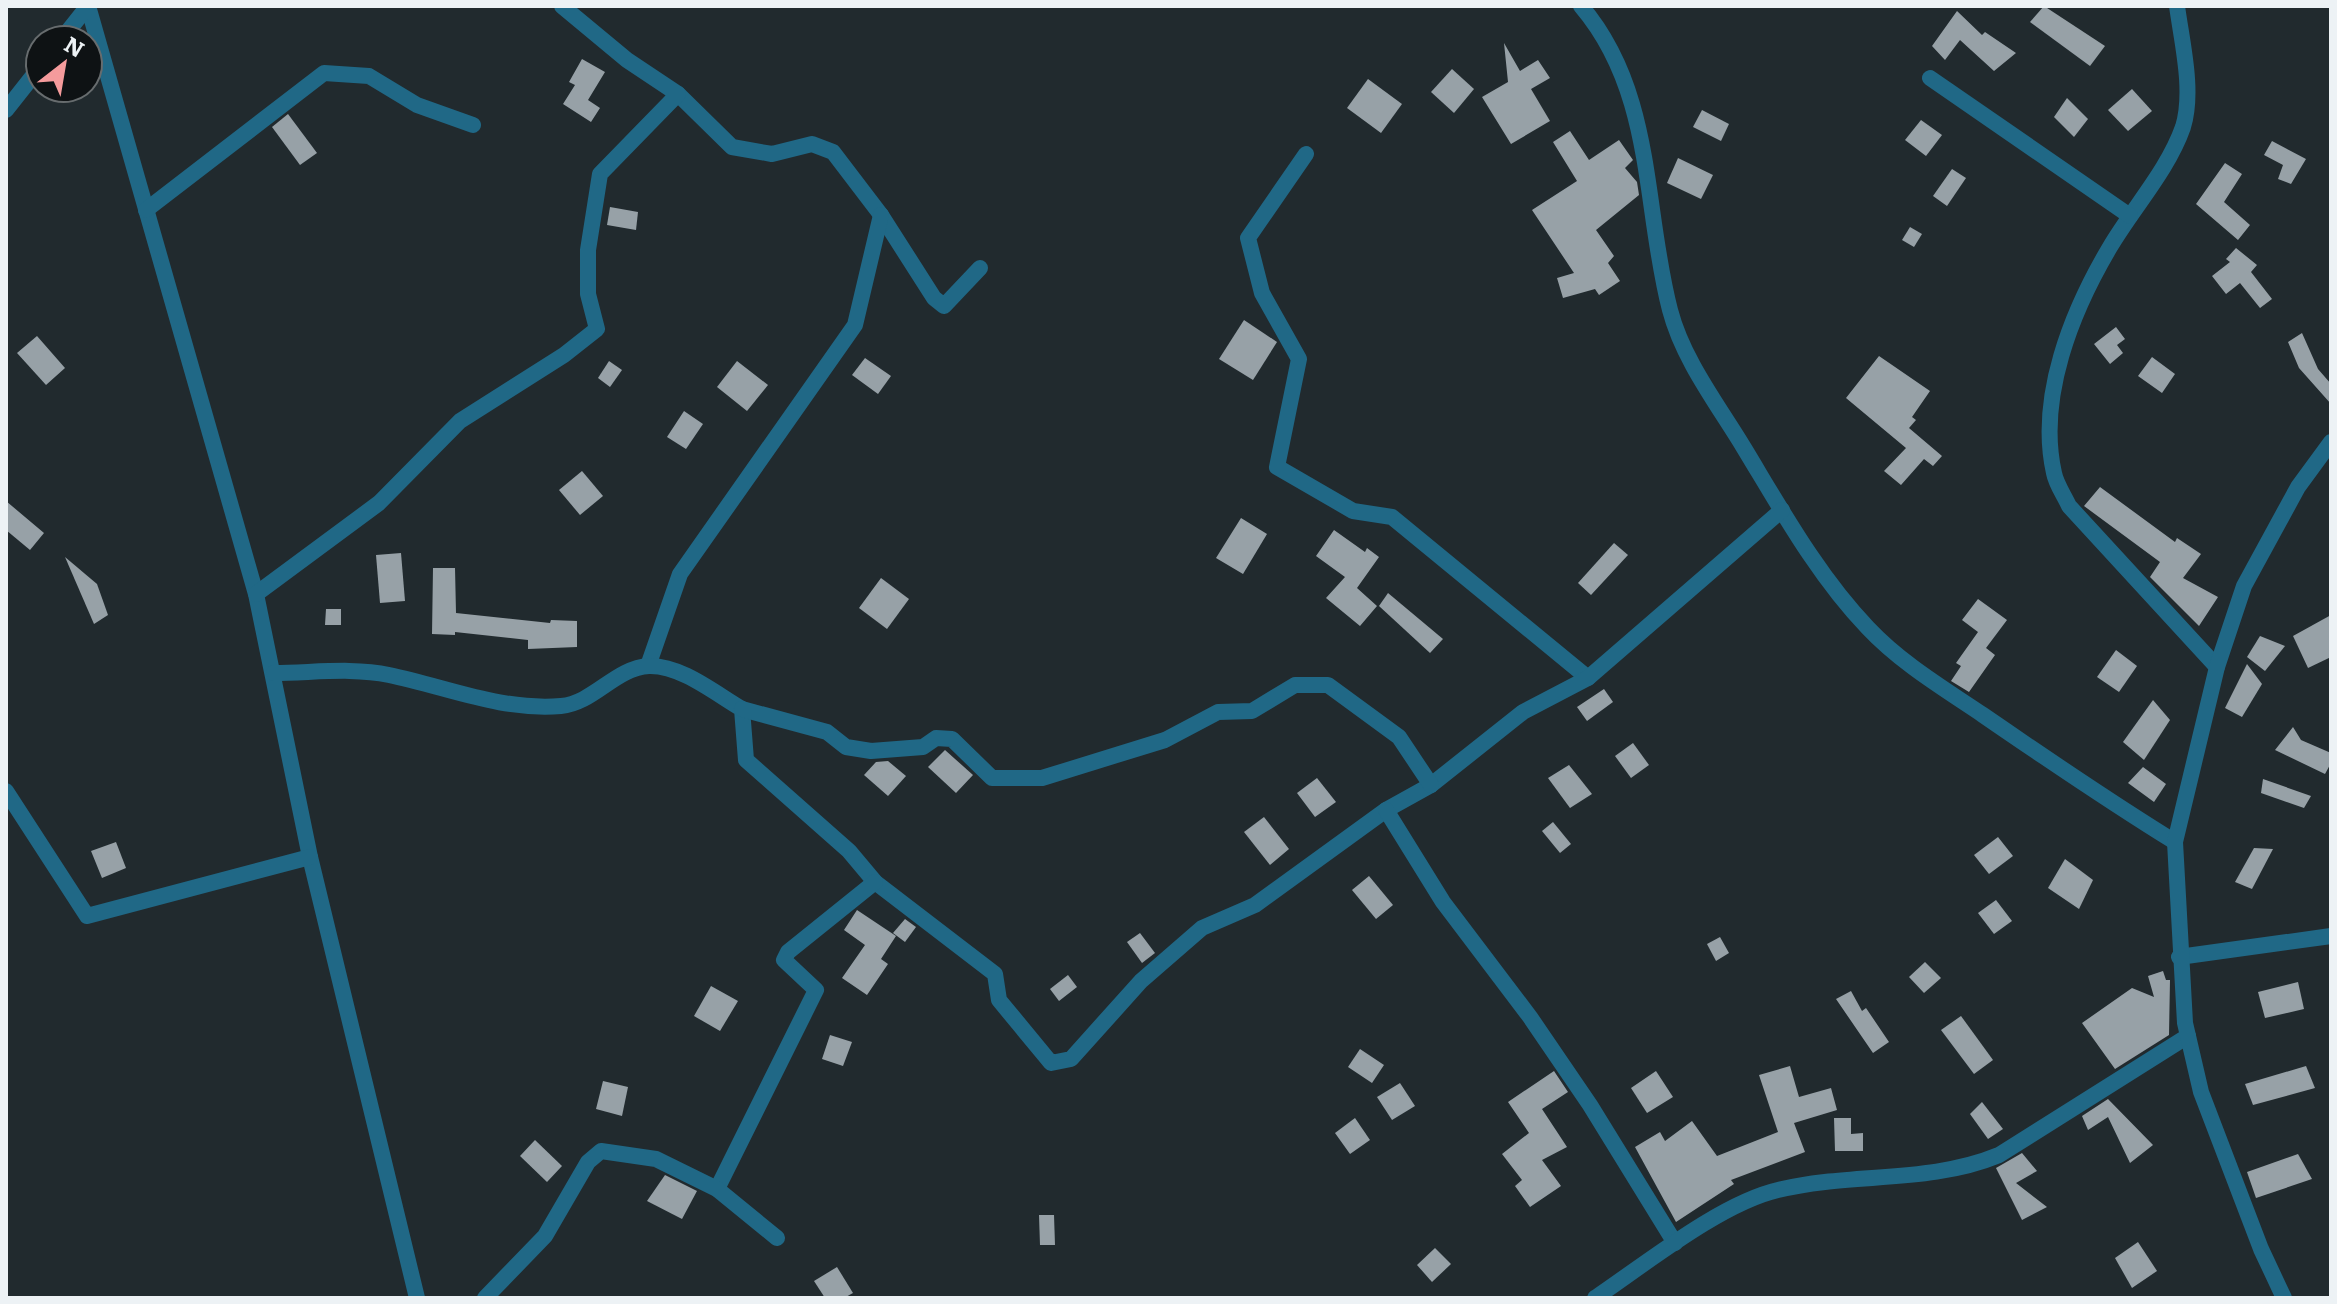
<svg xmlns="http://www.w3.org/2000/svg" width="2337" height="1304" viewBox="0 0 2337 1304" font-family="Literata,serif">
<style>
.building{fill:#97a1a7}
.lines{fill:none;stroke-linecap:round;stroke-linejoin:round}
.minor{stroke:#206886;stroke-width:16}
</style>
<rect width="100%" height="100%" fill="#212a2e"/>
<g class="building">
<path d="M2044,6L2105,46L2090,66L2030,22Z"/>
<path d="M1957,11L1982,35L1985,32L2016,53L1994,71L1960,40L1945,60L1932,46Z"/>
<path d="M1504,43L1520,71L1538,60L1550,78L1531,89L1550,121L1511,144L1482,97L1508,82Z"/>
<path d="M582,59L605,72L588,100L600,108L591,122L563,104L575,85L569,82Z"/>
<path d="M1452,69L1474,89L1454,113L1431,92Z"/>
<path d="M1368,79L1402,104L1381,133L1347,108Z"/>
<path d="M2132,89L2152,111L2128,131L2108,110Z"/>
<path d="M2067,98L2088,119L2074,137L2054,117Z"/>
<path d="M1702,110L1729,124L1721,141L1693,127Z"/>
<path d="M288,114L317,153L300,165L272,127Z"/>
<path d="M1921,120L1942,135L1926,156L1905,140Z"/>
<path d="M1570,131L1589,160L1619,140L1633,160L1625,168L1637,182L1639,195L1596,230L1614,256L1608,263L1620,281L1599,295L1595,289L1563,298L1557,278L1574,273L1532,210L1577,181L1553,142Z"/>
<path d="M2272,141L2306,159L2291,184L2278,179L2283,165L2264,155Z"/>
<path d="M1678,158L1713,175L1701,199L1667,183Z"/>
<path d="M2225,163L2242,174L2224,202L2250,225L2238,240L2196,204Z"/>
<path d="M1952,169L1966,178L1947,206L1933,196Z"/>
<path d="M610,207L638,212L636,230L607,225Z"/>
<path d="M1910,227L1922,234L1914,247L1902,240Z"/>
<path d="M2236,248L2257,265L2251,272L2272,299L2260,308L2240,283L2226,294L2212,276L2230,262L2226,259Z"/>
<path d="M1244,320L1277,342L1253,380L1219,359Z"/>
<path d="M2116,327L2125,339L2117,345L2123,353L2110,364L2094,344Z"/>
<path d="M2302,333L2318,369L2331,384V404L2299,368L2288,342Z"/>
<path d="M37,336L65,368L46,385L17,353Z"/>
<path d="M1879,356L1930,391L1912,417L1916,420L1909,428L1942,456L1933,466L1924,459L1901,485L1884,471L1906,448L1846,398Z"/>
<path d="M2152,357L2175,374L2162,393L2138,376Z"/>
<path d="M865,358L891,376L878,394L852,375Z"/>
<path d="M609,361L622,370L610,387L598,378Z"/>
<path d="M737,361L768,385L747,411L717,387Z"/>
<path d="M684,411L703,424L686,449L667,437Z"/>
<path d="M582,471L603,496L580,515L559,490Z"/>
<path d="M2100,487L2175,542L2177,538L2201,554L2183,578L2218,597L2199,626L2150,577L2160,562L2084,506Z"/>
<path d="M6,501L44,533L30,550L6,530Z"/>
<path d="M1241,518L1267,534L1243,574L1216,558Z"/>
<path d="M1334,530L1365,552L1367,548L1379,557L1357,588L1377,606L1360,626L1326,598L1345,577L1316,556Z"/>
<path d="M1614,543L1628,555L1591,595L1578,583Z"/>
<path d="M401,553L405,601L380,603L376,555Z"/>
<path d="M65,557L97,584L108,615L94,624Z"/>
<path d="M433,568H455L456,613L550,623L551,620L577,621V647L528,649V640L455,632V635L432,634Z"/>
<path d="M881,578L909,599L887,629L859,608Z"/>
<path d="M1388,593L1443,639L1430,653L1379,606Z"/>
<path d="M1978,599L2007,620L1986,648L1995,655L1969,692L1951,681L1961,666L1956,663L1978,632L1962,620Z"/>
<path d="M326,609H341V625H325Z"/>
<path d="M2331,615V657L2308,668L2293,636Z"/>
<path d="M2260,636L2285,646L2265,671L2247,657Z"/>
<path d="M2116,650L2137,666L2119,692L2097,677Z"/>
<path d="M2247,664L2262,684L2242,717L2225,708Z"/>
<path d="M1604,689L1613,702L1587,721L1577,707Z"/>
<path d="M2153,700L2170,720L2144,760L2123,742Z"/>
<path d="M2293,727L2301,740L2331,753V763L2325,774L2275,750Z"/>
<path d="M1633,743L1649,765L1631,778L1615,756Z"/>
<path d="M945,750L973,775L956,793L928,767Z"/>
<path d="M888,761L906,776L888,796L864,775L876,762Z"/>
<path d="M1569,765L1592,794L1570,808L1548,778Z"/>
<path d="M2143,767L2166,784L2154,802L2128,783Z"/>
<path d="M1317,778L1336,802L1315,817L1297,793Z"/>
<path d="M2263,779L2311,796L2304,808L2261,793Z"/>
<path d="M1264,817L1289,849L1270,865L1244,832Z"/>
<path d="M1553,822L1571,844L1560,853L1542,831Z"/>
<path d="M1998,837L2013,856L1989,874L1974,855Z"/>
<path d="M116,842L126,868L102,878L91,851Z"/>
<path d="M2254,848L2273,849L2252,889L2235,882Z"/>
<path d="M2065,859L2093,880L2079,909L2048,888Z"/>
<path d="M1369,876L1393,905L1376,919L1352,890Z"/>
<path d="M1996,900L2012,921L1994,934L1978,913Z"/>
<path d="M857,910L896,936L881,959L888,964L867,995L842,978L865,945L844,930Z"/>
<path d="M905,919L916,927L905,942L893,933Z"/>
<path d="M1140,933L1155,953L1142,963L1127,942Z"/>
<path d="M1720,937L1729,953L1716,961L1707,944Z"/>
<path d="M1925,962L1941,978L1924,993L1909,977Z"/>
<path d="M2163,971L2166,980H2170L2169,1035L2115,1069L2082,1023L2132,988L2154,997L2148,976Z"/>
<path d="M1068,975L1077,987L1059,1001L1050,989Z"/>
<path d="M2298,982L2304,1009L2265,1018L2258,992Z"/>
<path d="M711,986L738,1001L720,1031L694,1016Z"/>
<path d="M1851,991L1862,1011L1866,1008L1889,1042L1873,1053L1836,999Z"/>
<path d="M1961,1016L1993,1060L1974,1074L1941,1030Z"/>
<path d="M830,1035L852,1042L843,1066L822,1059Z"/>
<path d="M1360,1049L1384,1065L1372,1083L1348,1067Z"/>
<path d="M1790,1066L1799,1097L1831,1088L1837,1110L1794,1123L1805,1152L1731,1180L1734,1184L1676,1222L1635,1147L1660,1132L1665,1141L1692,1121L1717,1156L1778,1132L1759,1075Z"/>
<path d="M2306,1066L2315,1088L2253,1105L2245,1084Z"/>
<path d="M1554,1071L1568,1092L1542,1109L1567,1147L1542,1160L1561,1186L1530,1207L1515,1186L1522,1180L1502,1154L1529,1133L1508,1102Z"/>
<path d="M1656,1071L1673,1097L1647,1113L1631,1088Z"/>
<path d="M603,1081L628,1087L622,1116L596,1109Z"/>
<path d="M1400,1083L1415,1106L1392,1120L1377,1097Z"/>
<path d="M2108,1099L2153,1145L2130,1163L2108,1117L2088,1130L2082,1116Z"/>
<path d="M1982,1102L2003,1129L1988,1139L1970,1114Z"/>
<path d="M1355,1118L1370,1140L1350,1154L1335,1133Z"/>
<path d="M1834,1118H1851V1134L1863,1133V1151H1835Z"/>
<path d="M535,1140L562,1166L547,1182L520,1156Z"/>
<path d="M2022,1153L2037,1171L2016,1183L2047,1207L2022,1220L1996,1168Z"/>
<path d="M2298,1154L2312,1179L2256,1198L2247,1172Z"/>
<path d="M665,1175L697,1191L682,1219L647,1201Z"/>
<path d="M1039,1215H1054L1055,1245H1040Z"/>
<path d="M2138,1242L2157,1271L2132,1288L2115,1258Z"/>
<path d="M1435,1248L1451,1264L1432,1282L1417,1265Z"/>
<path d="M837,1267L853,1293L844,1298H825L814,1281Z"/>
</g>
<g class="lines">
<g class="minor">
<path d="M88,6L256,594L310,857L417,1298"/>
<path d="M1581,6C1655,93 1643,207 1670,310C1683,360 1718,405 1744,448C1781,509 1818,576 1868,628C1901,663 1943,688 1983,715C2047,759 2110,802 2175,842"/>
<path d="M2177,6C2182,43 2194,91 2183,127C2168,170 2133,208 2110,247C2072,311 2037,397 2054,473C2056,484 2064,495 2069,506L2217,667"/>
<path d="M61,40L88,6"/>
<path d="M1930,78L2130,216"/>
<path d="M678,94L732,147L772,154L812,144L833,152L881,215L934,298L944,306L980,268"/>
<path d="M6,110L40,67"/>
<path d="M1306,154L1248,238L1262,293L1299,359L1277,467L1353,511L1392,517L1588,678"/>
<path d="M146,210L324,73L369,76L417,105L473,125"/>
<path d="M256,594L379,503L460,421L564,355L597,329L588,294V250L600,174L678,94L627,60L562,6"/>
<path d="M648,666L680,574L855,325L881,215"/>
<path d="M274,673C311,673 353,667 389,675C447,687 501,711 561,706C594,703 615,668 649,666C681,665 716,694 742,709L746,760L849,851L875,882L995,974L999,1000L1051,1063L1071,1059L1141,981L1202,928L1255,905L1386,810L1431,785L1523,712L1588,678L1782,510"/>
<path d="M742,709L827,732L846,747L871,751L923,747L936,738L952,739L992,778H1042L1165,740L1218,712L1252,711L1295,685H1328L1399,737L1431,785"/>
<path d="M6,791L87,916L310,857"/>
<path d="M1386,810L1443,902L1530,1017L1590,1105L1675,1243"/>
<path d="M2179,957L2331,936"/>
<path d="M717,1189L816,990L784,960L788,952L875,882"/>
<path d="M485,1298L545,1236L588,1162L601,1151L656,1159L717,1189L777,1238"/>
<path d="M1595,1298C1644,1265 1721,1203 1778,1190C1851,1172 1929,1184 1999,1155L2188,1036"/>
<path d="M2284,1298L2261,1249L2201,1092L2185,1023L2175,842L2217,667L2244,586L2298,487L2331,442"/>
</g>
</g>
<rect width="2337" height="1304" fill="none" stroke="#edf2f5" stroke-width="16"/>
<g transform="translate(64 64) rotate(31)"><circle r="38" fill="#0e1214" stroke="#676c6e" stroke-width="2"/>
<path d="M0-6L14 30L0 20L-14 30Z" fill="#f59b9c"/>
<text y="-12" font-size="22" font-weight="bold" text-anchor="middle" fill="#edf2f5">N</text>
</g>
</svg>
